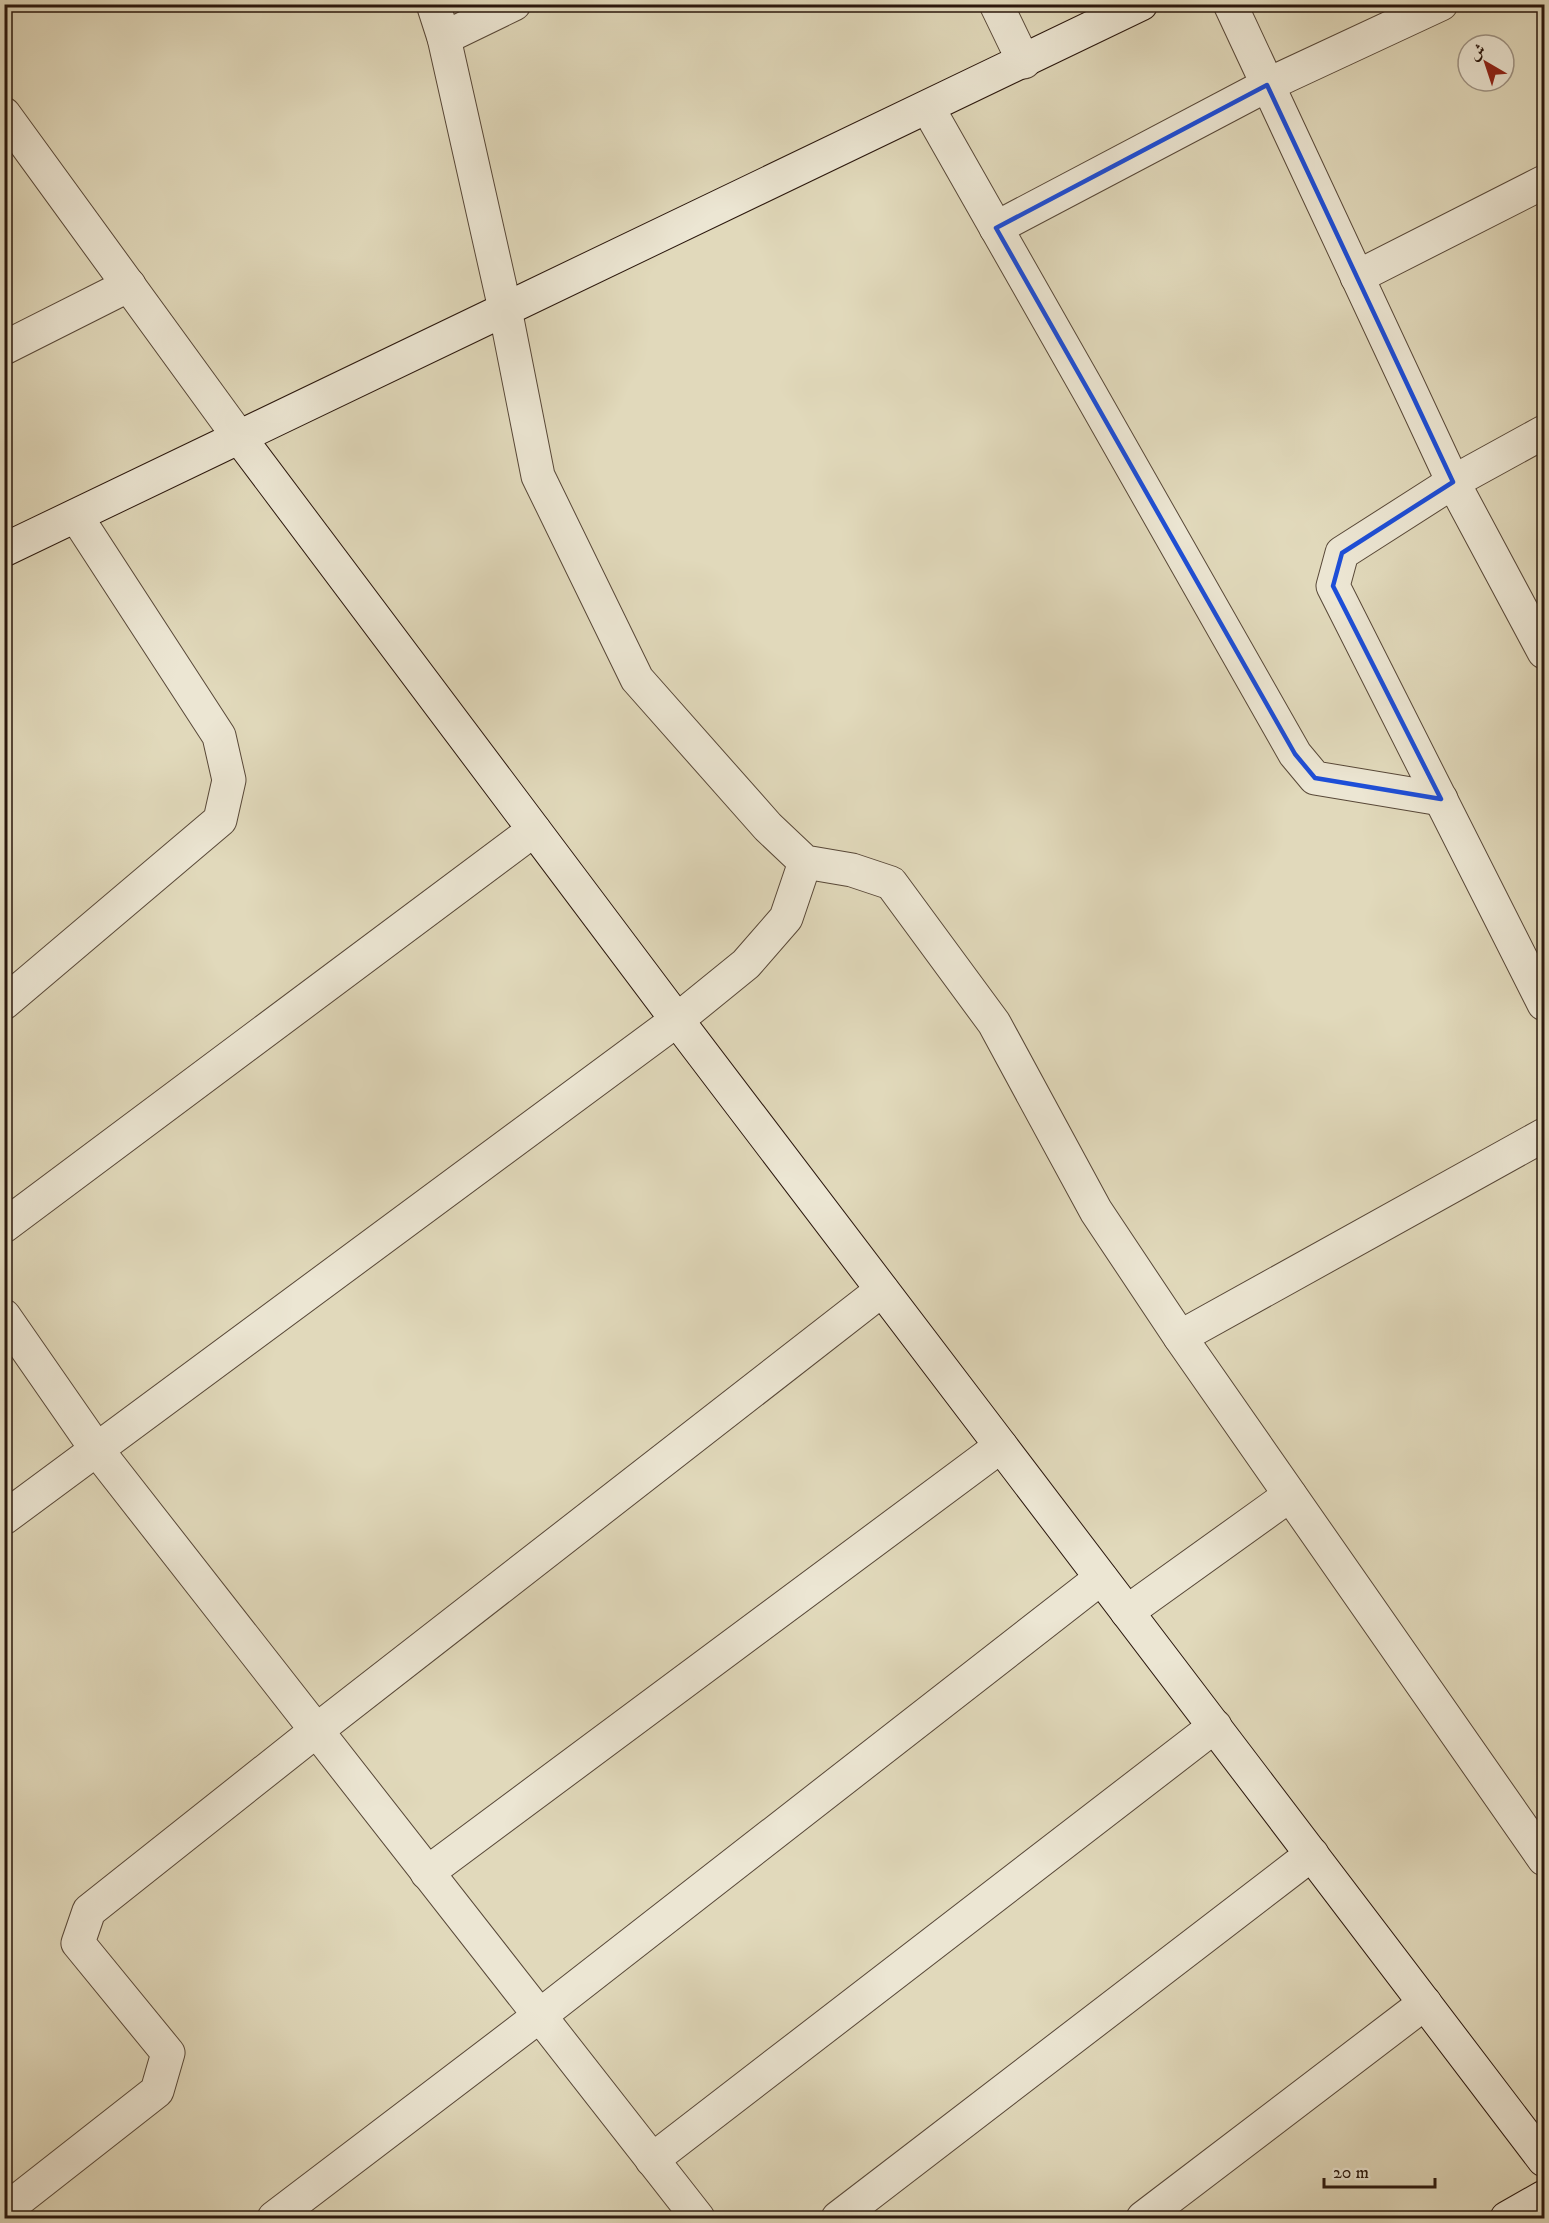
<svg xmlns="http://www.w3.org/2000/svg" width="1549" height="2223" viewBox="0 0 1549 2223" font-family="'IM FELL DW Pica',Amiri,serif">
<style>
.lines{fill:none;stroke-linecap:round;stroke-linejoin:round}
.street-casing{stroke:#584838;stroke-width:35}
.secondary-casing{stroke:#2a170d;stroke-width:35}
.street{stroke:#ece6d3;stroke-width:33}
.secondary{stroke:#ece6d3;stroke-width:33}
.marked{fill:none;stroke:#1d4ed8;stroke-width:4.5;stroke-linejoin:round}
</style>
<rect width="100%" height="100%" fill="#e1d9bb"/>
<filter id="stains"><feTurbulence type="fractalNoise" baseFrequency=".00333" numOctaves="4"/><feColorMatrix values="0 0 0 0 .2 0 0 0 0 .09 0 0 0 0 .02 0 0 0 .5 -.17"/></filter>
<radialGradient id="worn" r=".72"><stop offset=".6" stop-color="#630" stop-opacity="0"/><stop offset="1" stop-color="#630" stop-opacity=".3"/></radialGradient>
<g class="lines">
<g class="street-casing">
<g id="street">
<path d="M433,4L444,38L505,309L538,476L637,679L768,827L805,862L852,870L891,883L994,1023L1096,1211L1180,1337L1544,1859"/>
<path d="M996,4L1024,62"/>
<path d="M1230,4L1453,482L1544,652"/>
<path d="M444,38L514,4"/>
<path d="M928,108L1295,754L1315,778L1441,799"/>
<path d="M4,114L239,437"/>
<path d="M996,228L1267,85L1441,4"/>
<path d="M1357,277L1544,182"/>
<path d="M4,348L129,285"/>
<path d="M1544,432L1453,482L1342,553L1333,586L1544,1004"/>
<path d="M4,1003L220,820L229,780L219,736L76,516"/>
<path d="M4,1226L534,830"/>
<path d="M4,1316L97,1450L698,2218"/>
<path d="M1180,1337L1544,1135"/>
<path d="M4,1518L677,1020L746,964L786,918L805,862"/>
<path d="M1127,1612L1290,1495"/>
<path d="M427,1873L1001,1446"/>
<path d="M652,2160L1215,1726"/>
<path d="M4,2211L157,2091L168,2053L78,1943L89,1911L317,1730L882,1290"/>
<path d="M274,2218L538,2017L1101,1578"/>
<path d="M838,2218L1312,1854"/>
<path d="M1143,2218L1425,2003"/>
</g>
</g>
<g class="secondary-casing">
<g id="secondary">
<path d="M239,437L677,1020L1544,2160"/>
<path d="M4,550L1141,4"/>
<path d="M1507,2218L1544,2197"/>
</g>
</g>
<use href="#street" class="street"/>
<use href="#secondary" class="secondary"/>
</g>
<path class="marked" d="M1267,85L1453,482L1342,553L1333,586L1441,799L1315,778L1295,754L996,228Z"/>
<rect width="1549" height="2223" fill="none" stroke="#e1d9bb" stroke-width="24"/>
<rect x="6" y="6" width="1537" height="2211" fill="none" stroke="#2a170d" stroke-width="3"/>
<rect x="12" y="12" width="1525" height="2199" fill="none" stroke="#2a170d" stroke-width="1.5"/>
<g transform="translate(1486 63) rotate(321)"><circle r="28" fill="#ece6d3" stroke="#9e9384" stroke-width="1.5"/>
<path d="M0-4.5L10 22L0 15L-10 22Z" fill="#8f2418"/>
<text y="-9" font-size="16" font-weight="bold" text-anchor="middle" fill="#2a170d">ش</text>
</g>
<path d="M1324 2178v9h111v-9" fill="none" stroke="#2a170d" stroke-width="3"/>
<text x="1333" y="2178" font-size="18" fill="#2a170d" stroke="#ece6d3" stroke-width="4.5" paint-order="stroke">20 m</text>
<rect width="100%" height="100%" filter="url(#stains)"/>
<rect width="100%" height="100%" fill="url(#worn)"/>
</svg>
